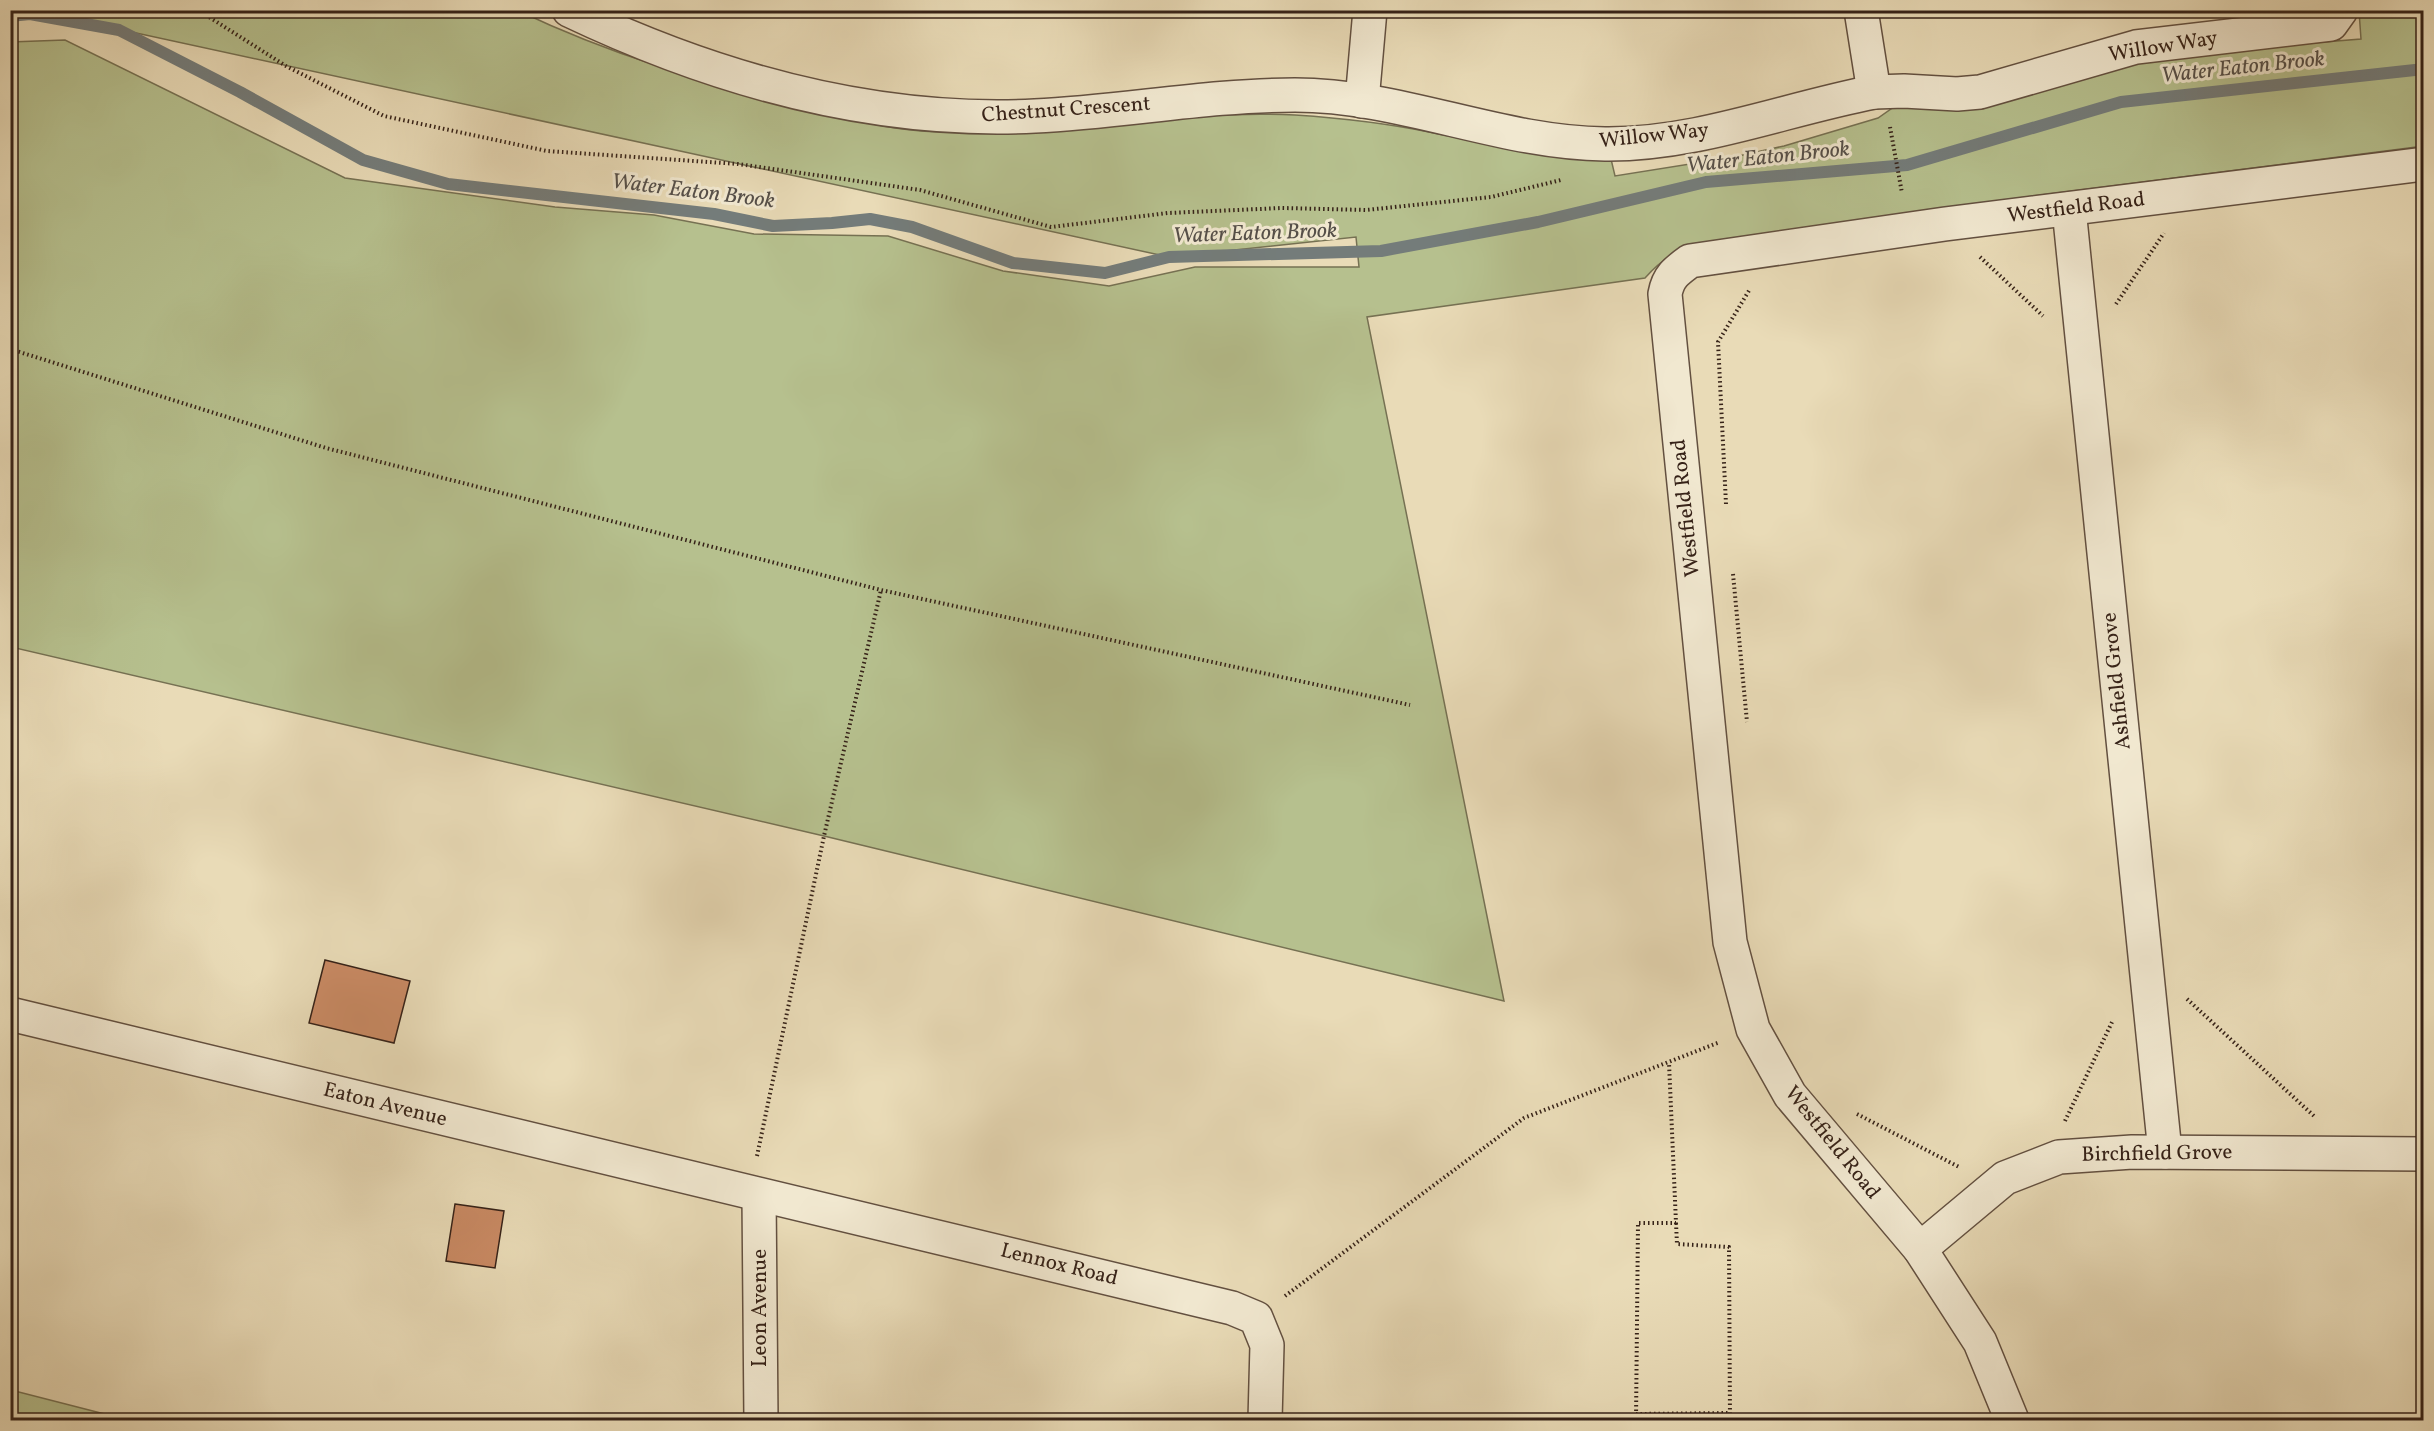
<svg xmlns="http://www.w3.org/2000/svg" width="2434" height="1431" viewBox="0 0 2434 1431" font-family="Vollkorn,serif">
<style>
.green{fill:#b6c08e;stroke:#767153;stroke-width:1.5}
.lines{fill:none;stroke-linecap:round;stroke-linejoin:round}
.stream{stroke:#747c7a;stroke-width:12}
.building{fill:#c98a64;stroke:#362218;stroke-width:1.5}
.street-casing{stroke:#635040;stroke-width:36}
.path{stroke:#362218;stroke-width:4;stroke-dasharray:1.5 3;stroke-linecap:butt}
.street{stroke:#f1e8d0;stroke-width:33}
.labels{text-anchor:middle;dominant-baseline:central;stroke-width:6;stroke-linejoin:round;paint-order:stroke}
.street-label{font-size:21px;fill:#362218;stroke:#f1e8d0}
.water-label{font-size:22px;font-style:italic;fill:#554f49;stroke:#f1e8d0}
</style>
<rect width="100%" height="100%" fill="#e9dbb7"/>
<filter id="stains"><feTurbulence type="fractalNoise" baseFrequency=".00333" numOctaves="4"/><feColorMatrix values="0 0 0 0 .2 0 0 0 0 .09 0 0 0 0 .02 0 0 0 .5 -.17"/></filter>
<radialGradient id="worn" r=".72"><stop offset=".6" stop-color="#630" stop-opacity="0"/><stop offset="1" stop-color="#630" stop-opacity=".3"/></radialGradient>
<g class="green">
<path d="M35,11H519C609,54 703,82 800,106C839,116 880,128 921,131C939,133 958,131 977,131C1083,130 1189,110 1295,115C1340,118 1385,123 1429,132C1490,144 1549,159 1611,159L1615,176L1734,157L1784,146L1878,118L1901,102L2210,51L2361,39L2359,11H2423L2424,146L2033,196L1693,244C1673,252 1659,262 1645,278L1367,317L1504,1001L824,836L11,647L10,42L65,40L345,178L555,207L654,215L754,234L888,236L1003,271L1109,286L1195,267H1359L1356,237L1169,257Z"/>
<path d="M10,1390H11L128,1420H11Z"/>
</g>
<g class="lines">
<path class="stream" d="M10,16L30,14L119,30L240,92L363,160L448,184L714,214L773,226L832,223L870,219L912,227L1013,263L1105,273L1169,257L1381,251L1538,222L1706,182L1907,165L2121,102L2424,69"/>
</g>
<g class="building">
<path d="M325,960L410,981L394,1043L309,1023Z"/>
<path d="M455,1204L504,1211L495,1268L446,1261Z"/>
</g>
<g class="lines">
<g class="street-casing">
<g id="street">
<path d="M569,10C714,79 873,124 1035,116C1122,112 1208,95 1295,95C1401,95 1500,143 1605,144C1697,145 1785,109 1874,92"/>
<path d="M1861,10L1874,92L1904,91L1957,94L1980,92L2136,47L2331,24L2341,10"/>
<path d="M1362,101L1370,10"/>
<path d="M2069,209L2165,1152"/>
<path d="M10,1014L1232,1308L1256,1318L1267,1345L1265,1420"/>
<path d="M759,1195L761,1420"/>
<path d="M1920,1249L2005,1178L2059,1157L2132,1152L2424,1154"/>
<path d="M2012,1420L1980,1342L1920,1249L1790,1095L1753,1029L1730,942L1665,294C1668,277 1676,271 1690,261L1945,224L2424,164"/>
</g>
</g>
<g class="path">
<path d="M198,10L286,66L384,116L547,151L738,164L920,190L1051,227L1168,213L1282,208L1366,210L1491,197L1561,180"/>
<path d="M1890,127L1902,193"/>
<path d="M1980,257L2043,316"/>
<path d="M2116,304L2164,233"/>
<path d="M10,349L326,448L881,590L1410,705"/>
<path d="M1726,504L1718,342L1750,289"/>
<path d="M1733,574L1747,722"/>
<path d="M2187,999L2314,1116"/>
<path d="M1857,1114L1959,1167"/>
<path d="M2065,1121L2113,1020"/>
<path d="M757,1156L824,836L881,590"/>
<path d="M1676,1223L1677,1244L1729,1247L1730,1420"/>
<path d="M1285,1296L1524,1118L1720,1042"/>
<path d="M1636,1414L1730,1413"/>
<path d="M1636,1420L1638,1223H1676L1669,1063"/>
</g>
<use href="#street" class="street"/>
</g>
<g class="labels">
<g class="street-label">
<text transform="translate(2163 47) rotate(-9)">Willow Way</text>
<text transform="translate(1066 110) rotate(-4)">Chestnut Crescent</text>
<text transform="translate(1654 136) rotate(-6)">Willow Way</text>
<text transform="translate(2076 208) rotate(-7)">Westfield Road</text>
<text transform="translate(1686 508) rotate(-96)">Westfield Road</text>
<text transform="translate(2117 681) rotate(-96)">Ashfield Grove</text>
<text transform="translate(385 1105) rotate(14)">Eaton Avenue</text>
<text transform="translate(1832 1143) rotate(51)">Westfield Road</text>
<text transform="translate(2157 1154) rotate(-1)">Birchfield Grove</text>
<text transform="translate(1059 1265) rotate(14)">Lennox Road</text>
<text transform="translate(760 1308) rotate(-90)">Leon Avenue</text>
</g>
<g class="water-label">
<text transform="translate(2243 68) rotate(-6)">Water Eaton Brook</text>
<text transform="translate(1768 158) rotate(-6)">Water Eaton Brook</text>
<text transform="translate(693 192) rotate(7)">Water Eaton Brook</text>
<text transform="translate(1255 234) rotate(-2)">Water Eaton Brook</text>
</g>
</g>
<rect width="2434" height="1431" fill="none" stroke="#e9dbb7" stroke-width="36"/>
<rect x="12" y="12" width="2410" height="1407" fill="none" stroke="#362218" stroke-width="3"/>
<rect x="18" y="18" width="2398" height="1395" fill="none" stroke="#362218" stroke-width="1.5"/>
<rect width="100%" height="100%" filter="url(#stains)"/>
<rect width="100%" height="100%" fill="url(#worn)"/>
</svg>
